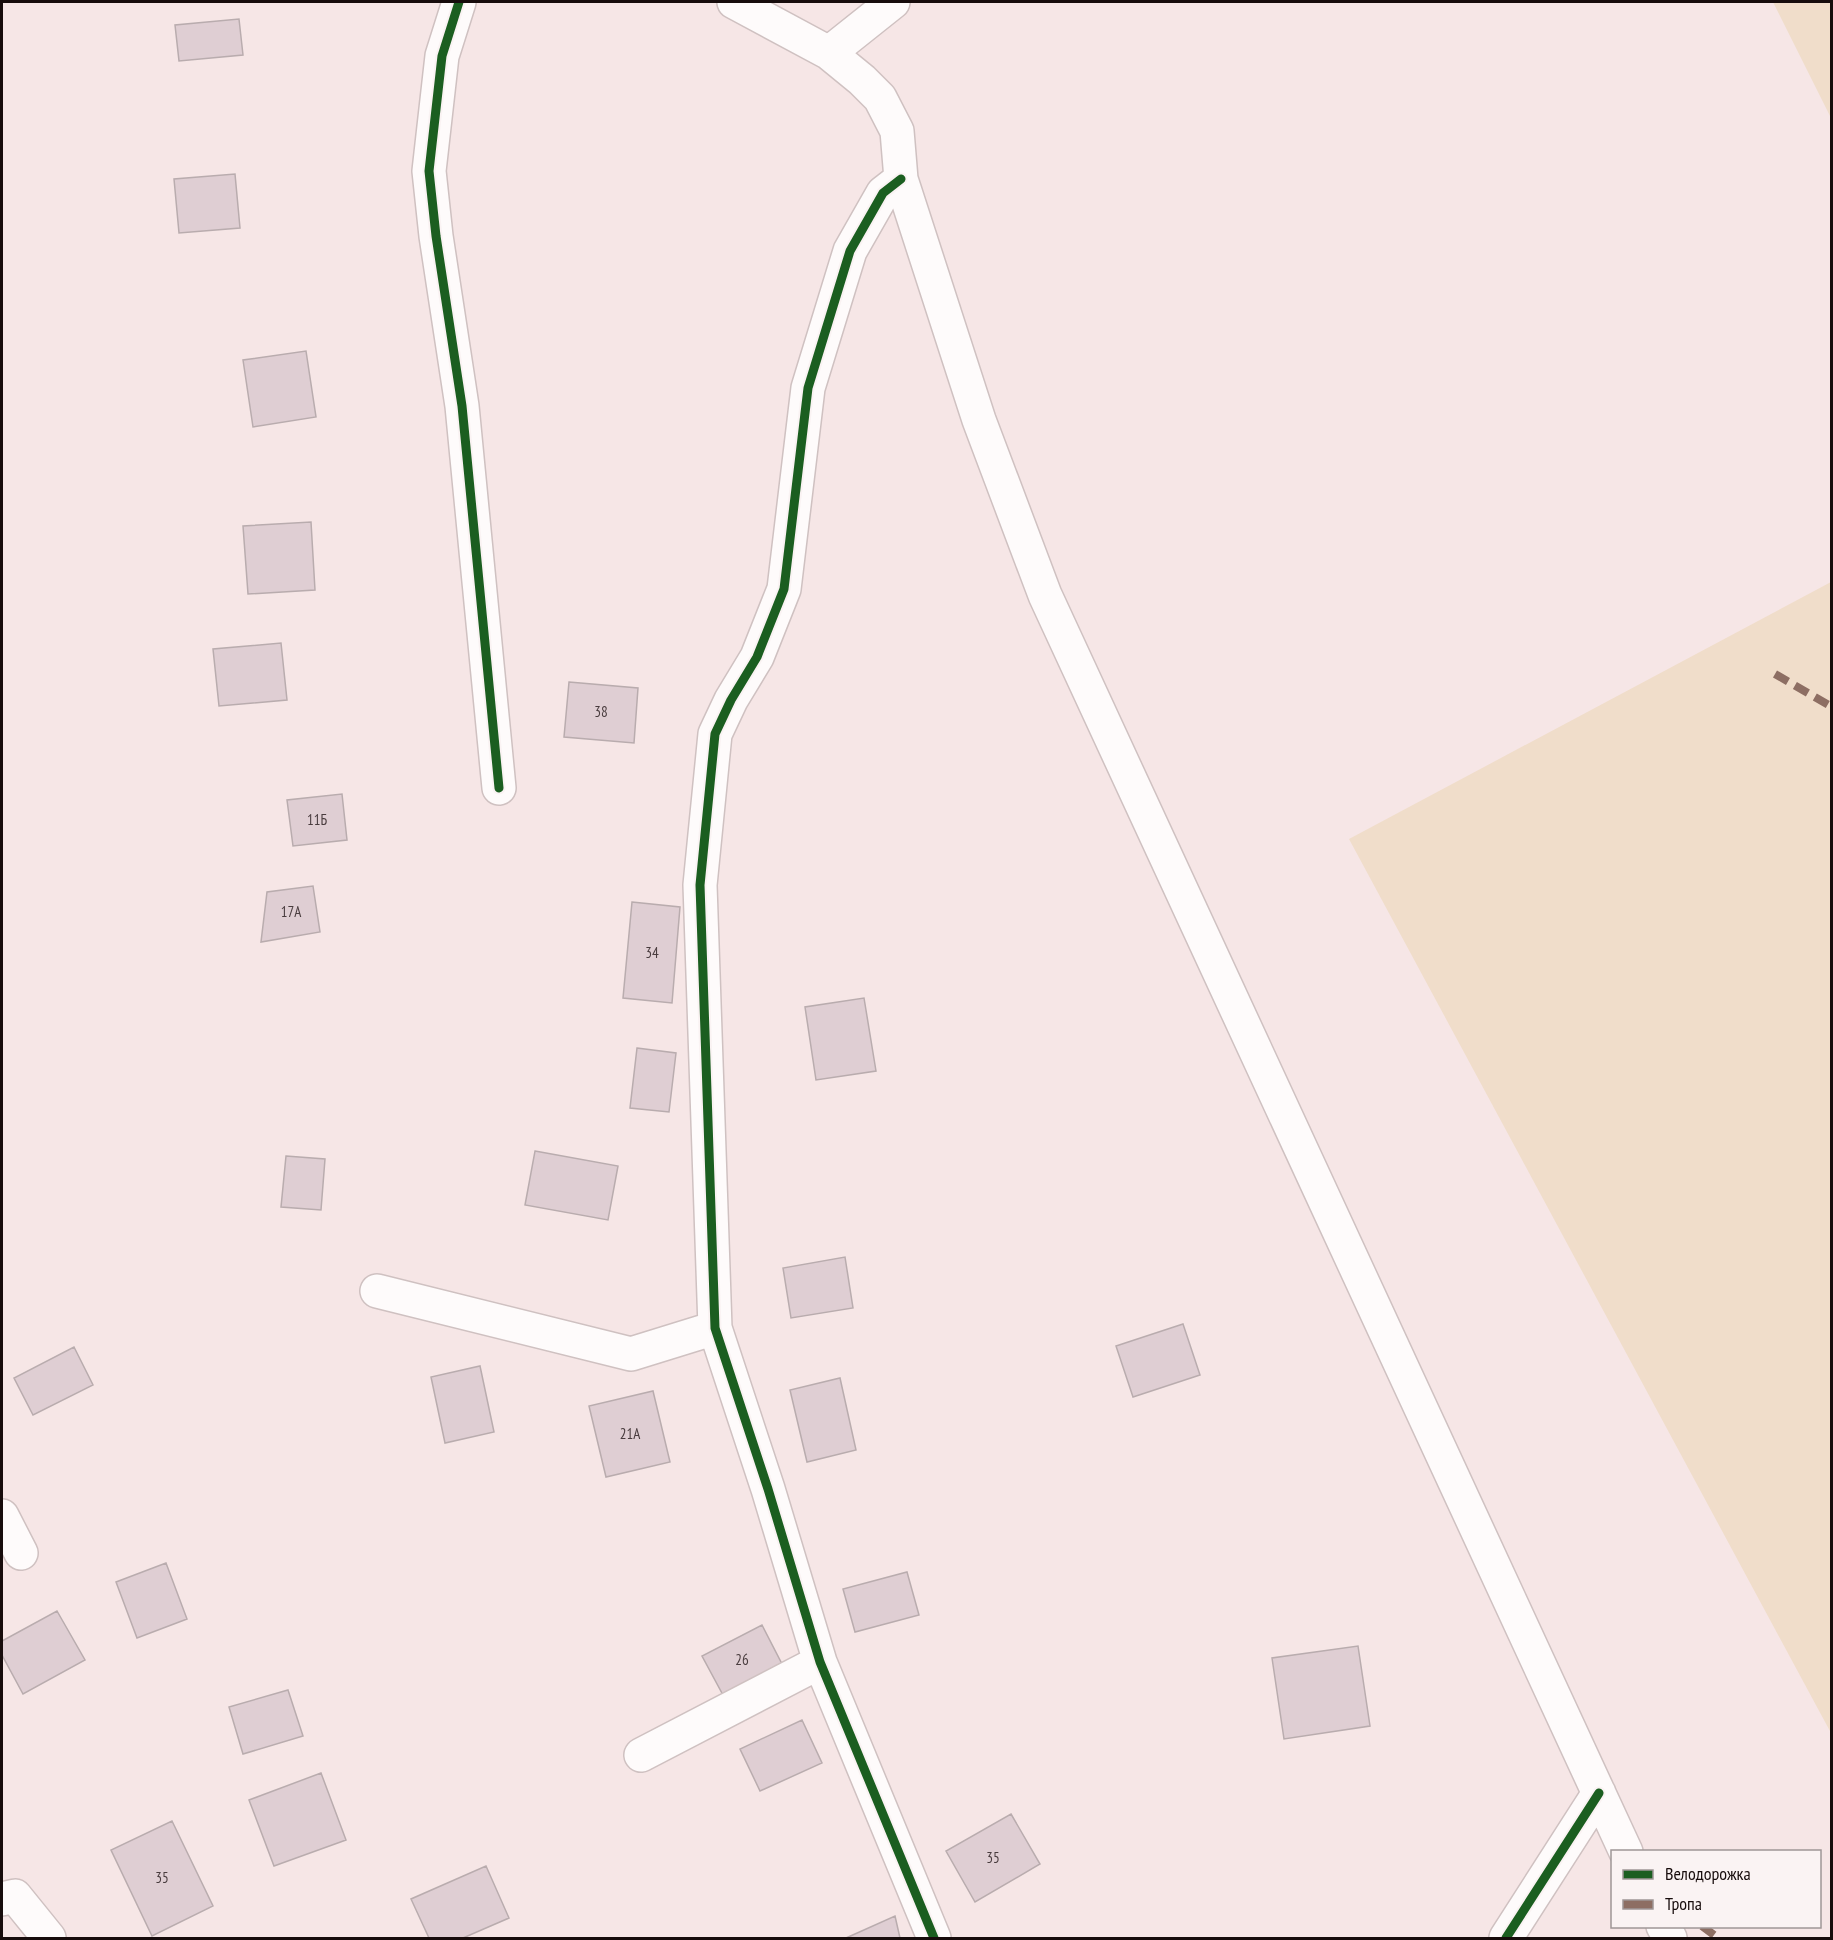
<svg xmlns="http://www.w3.org/2000/svg" width="1833" height="1940" font-family="'PT Sans Narrow',sans-serif">
<rect width="100%" height="100%" fill="#f6e6e6"/>
<path fill="#f0ddca" d="M 1773,2 L 1831,2 L 1831,118 Z
M 1831,582 L 1831,1733 L 1349,839 Z"/>
<path fill="#dfced3" stroke="#b9acae" stroke-width="1.5" d="M 239,19 L 243,55 L 179,61 L 175,25 Z
M 235,174 L 240,228 L 179,233 L 174,179 Z
M 306,351 L 316,417 L 253,427 L 243,360 Z
M 311,522 L 315,590 L 248,594 L 243,526 Z
M 281,643 L 287,700 L 219,706 L 213,649 Z
M 569,682 L 638,688 L 634,743 L 564,737 Z
M 342,794 L 347,840 L 293,846 L 287,800 Z
M 313,886 L 320,932 L 261,942 L 267,892 Z
M 632,902 L 680,907 L 672,1003 L 623,998 Z
M 864,998 L 876,1071 L 816,1080 L 805,1007 Z
M 637,1048 L 676,1053 L 669,1112 L 630,1108 Z
M 535,1151 L 618,1166 L 608,1220 L 525,1205 Z
M 286,1156 L 325,1159 L 321,1210 L 281,1207 Z
M 845,1257 L 853,1308 L 791,1318 L 783,1268 Z
M 1183,1324 L 1200,1375 L 1133,1397 L 1116,1346 Z
M 74,1347 L 93,1385 L 33,1415 L 14,1378 Z
M 480,1366 L 494,1432 L 445,1443 L 431,1377 Z
M 840,1378 L 856,1450 L 807,1462 L 790,1390 Z
M 653,1391 L 670,1462 L 606,1477 L 589,1406 Z
M 166,1563 L 187,1619 L 137,1638 L 116,1582 Z
M 907,1572 L 919,1615 L 855,1632 L 843,1589 Z
M 57,1611 L 85,1660 L 23,1694 L 2,1655 L 2,1641 Z
M 762,1625 L 782,1664 L 723,1695 L 702,1656 Z
M 1358,1646 L 1370,1726 L 1284,1739 L 1272,1658 Z
M 288,1690 L 303,1736 L 243,1754 L 229,1707 Z
M 802,1720 L 822,1763 L 760,1791 L 740,1749 Z
M 321,1773 L 346,1840 L 274,1866 L 249,1800 Z
M 1011,1814 L 1040,1864 L 975,1902 L 946,1851 Z
M 172,1821 L 213,1906 L 152,1936 L 111,1850 Z
M 486,1866 L 509,1918 L 463,1938 L 429,1938 L 411,1899 Z
M 895,1916 L 900,1938 L 846,1938 Z"/>
<g fill="none" stroke-linecap="round" stroke-linejoin="round">
<defs>
<path id="minor" d="M 459,2 L 442,56 L 429,171 L 436,236 L 462,406 L 499,788
M 734,2 L 829,53 L 862,80 L 880,98 L 897,131 L 901,179 L 979,420 L 1045,595 L 1626,1852
M 829,53 L 893,2
M 901,179 L 883,193 L 850,251 L 808,388 L 784,589 L 757,657 L 731,700 L 715,734 L 700,885 L 715,1328 L 768,1489 L 820,1662 L 934,1938
M 377,1291 L 631,1354 L 715,1328
M 2,1516 L 21,1553
M 641,1755 L 820,1662
M 2,1899 L 15,1896 L 49,1938
M 1663,1926 L 1670,1938
M 1506,1938 L 1599,1793"/>
</defs>
<use href="#minor" stroke="#cfc1c1" stroke-width="36"/>
<use href="#minor" stroke="#fefbfb" stroke-width="33"/>
<path stroke="#8d6e63" stroke-width="8" stroke-dasharray="15 8" stroke-linecap="butt" d="M 1775,674 L 1832,707
M 1702,1926 L 1718,1938"/>
<defs>
<path id="cycleway" d="M 459,2 L 442,56 L 429,171 L 436,236 L 462,406 L 499,788
M 901,179 L 883,193 L 850,251 L 808,388 L 784,589 L 757,657 L 731,700 L 715,734 L 700,885 L 715,1328 L 768,1489 L 820,1662 L 934,1938
M 1506,1938 L 1599,1793"/>
</defs>
<use href="#cycleway" stroke="#faf3f3" stroke-width="13"/>
<use href="#cycleway" stroke="#1b5e20" stroke-width="9"/>
</g>
<g text-anchor="middle" stroke-width="4.5" stroke-linejoin="round" paint-order="stroke">
<g font-size="15" fill="#493c3e">
<text x="601" y="717">38</text>
<text x="317" y="825">11Б</text>
<text x="291" y="917">17А</text>
<text x="652" y="958">34</text>
<text x="630" y="1439">21А</text>
<text x="742" y="1665">26</text>
<text x="993" y="1863">35</text>
<text x="162" y="1883">35</text>
</g>
</g>
<rect width="1833" height="1940" fill="none" stroke="#170c0c" stroke-width="6"/>
<rect x="1611" y="1850" width="210" height="78" fill="#faf3f3" stroke="#9f9797" stroke-width="1.5"/>
<rect x="1623" y="1870" width="30" height="9" fill="#1b5e20" stroke="#9f9797" stroke-width="1.5"/>
<text x="1665" y="1880" font-size="18" fill="#170c0c">Велодорожка</text>
<rect x="1623" y="1900" width="30" height="9" fill="#8d6e63" stroke="#9f9797" stroke-width="1.5"/>
<text x="1665" y="1910" font-size="18" fill="#170c0c">Тропа</text>
</svg>
